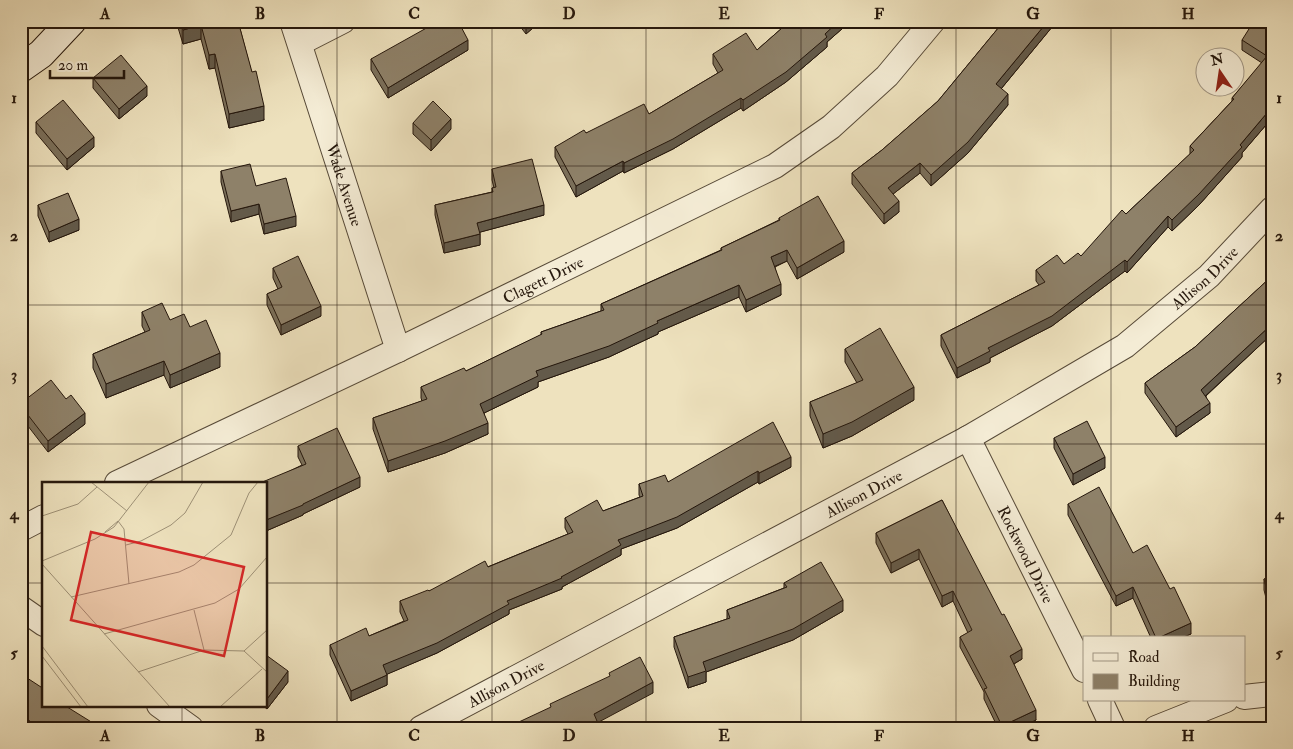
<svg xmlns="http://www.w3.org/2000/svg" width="1293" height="749" font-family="'IM FELL Double Pica',serif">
<rect width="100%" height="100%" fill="#eee2be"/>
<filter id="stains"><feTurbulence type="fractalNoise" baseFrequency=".004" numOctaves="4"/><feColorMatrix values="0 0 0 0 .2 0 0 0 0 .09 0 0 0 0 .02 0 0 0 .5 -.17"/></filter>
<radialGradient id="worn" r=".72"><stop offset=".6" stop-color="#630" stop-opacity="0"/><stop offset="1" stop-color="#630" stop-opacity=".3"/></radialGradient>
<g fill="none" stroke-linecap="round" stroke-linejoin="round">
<defs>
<g id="street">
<path id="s1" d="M 292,21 L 398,350"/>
<path d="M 300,43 L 343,21"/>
<path id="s2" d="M 968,438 L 1084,670"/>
<path id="s3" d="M 117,483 L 398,350 L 775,166 L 831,127 L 887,76 L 933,21"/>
<path d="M 21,529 L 44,517"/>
<path d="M 21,608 L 44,624"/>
<path d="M 1244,697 L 1272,694"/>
<path d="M 1100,700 L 1113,728"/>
<path d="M 159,705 L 191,728"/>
<path id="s4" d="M 421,728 L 968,438 L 1125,346 L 1209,276 L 1272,209"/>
<path d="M 1156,728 L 1226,700"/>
</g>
<path id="secondary" d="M 21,68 L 41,54 L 72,21"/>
</defs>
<use href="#street" stroke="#574a38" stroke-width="26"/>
<use href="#secondary" stroke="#25170c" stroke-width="30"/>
<use href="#street" stroke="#f4ecd5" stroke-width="24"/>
<use href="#secondary" stroke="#f4ecd5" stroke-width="28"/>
</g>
<path fill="#7a6f5a" stroke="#25170c" d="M 176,21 L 238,21 L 264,120 L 229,128 L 215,68 L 209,69 L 201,39 L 183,44 Z
M 502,21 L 541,21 L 526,34 L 516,21 L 507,27 Z
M 790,21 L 851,21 L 827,42 L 827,47 L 786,82 L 743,111 L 741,108 L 673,149 L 624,173 L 623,171 L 576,197 L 555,157 L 555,147 L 586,133 L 649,114 L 718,73 L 713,64 L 713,54 L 757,50 Z
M 1004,21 L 1057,21 L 1001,89 L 1008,105 L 968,153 L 931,186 L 920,173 L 893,194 L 899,212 L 884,224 L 852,184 L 852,173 L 882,150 L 938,101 Z
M 1272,21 L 1272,118 L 1242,153 L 1242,157 L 1199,205 L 1172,231 L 1168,227 L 1127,273 L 1125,271 L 1052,326 L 990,358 L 990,362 L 957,378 L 941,346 L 941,335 L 1039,285 L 1036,281 L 1036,270 L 1064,264 L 1081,256 L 1190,154 L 1190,146 L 1232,101 L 1232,98 L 1262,63 L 1242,50 L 1242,40 Z
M 468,50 L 388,98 L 371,70 L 371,59 Z
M 93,78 L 147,96 L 119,119 L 93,88 Z
M 36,122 L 94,147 L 67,170 L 36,133 Z
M 413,123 L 451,129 L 431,151 L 413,134 Z
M 492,169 L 544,215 L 480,232 L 480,245 L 444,253 L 435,215 L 435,205 L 492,192 L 492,188 L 494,188 L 492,180 Z
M 221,171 L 256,186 L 296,226 L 264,234 L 259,214 L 231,222 L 221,182 Z
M 38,205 L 79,230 L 49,242 L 38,216 Z
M 779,218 L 844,252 L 797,279 L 787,261 L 775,267 L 781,295 L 746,312 L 739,297 L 658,332 L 658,334 L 609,357 L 538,382 L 538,387 L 484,413 L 488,434 L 445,453 L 388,472 L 373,429 L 373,418 L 422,401 L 421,398 L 421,387 L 466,371 L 541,335 L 541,332 L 601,311 L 601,304 L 721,250 L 721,248 L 779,220 Z
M 273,268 L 321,316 L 281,335 L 267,305 L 267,294 L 278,289 L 273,278 Z
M 1272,276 L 1272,334 L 1206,396 L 1210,413 L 1176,437 L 1145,393 L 1145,383 L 1195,347 Z
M 142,312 L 190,327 L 220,367 L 170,388 L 164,375 L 106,398 L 93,368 L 93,354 L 145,332 L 142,326 Z
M 845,349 L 914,400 L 852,436 L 823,448 L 810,416 L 810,402 L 857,383 L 845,362 Z
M 21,403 L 85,424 L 48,452 L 21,417 Z
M 1054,438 L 1105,468 L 1073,485 L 1054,448 Z
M 298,446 L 360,487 L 303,514 L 303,515 L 266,531 L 266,483 L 302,465 L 298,457 Z
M 791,467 L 759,484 L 758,482 L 677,528 L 621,549 L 621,555 L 562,587 L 562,589 L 509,610 L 509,614 L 437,653 L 387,674 L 387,685 L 351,701 L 330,655 L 330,645 L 369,636 L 404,621 L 400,612 L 400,601 L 429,591 L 568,534 L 565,528 L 565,518 L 603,511 L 640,497 L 639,495 L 639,484 L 668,482 Z
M 942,500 L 1022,659 L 1014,664 L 1036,720 L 1020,728 L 998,728 L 984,699 L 984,692 L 960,647 L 960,637 L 968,633 L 953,601 L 942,607 L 919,559 L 891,573 L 876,543 L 876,533 Z
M 1068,504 L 1133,553 L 1191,634 L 1181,638 L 1151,638 L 1133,598 L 1116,606 L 1068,515 Z
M 1272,577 L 1272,622 L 1264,590 L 1264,579 Z
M 784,583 L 843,611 L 793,640 L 706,672 L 706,682 L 688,688 L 674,647 L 674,637 L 727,619 L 727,610 L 784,588 Z
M 266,655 L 288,682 L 267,709 L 262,705 L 266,705 Z
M 21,674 L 44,705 L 101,728 L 25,728 L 21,725 Z"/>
<path fill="#635a4a" stroke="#25170c" d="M 507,21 L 516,21 L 507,27 Z
M 529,21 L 541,21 L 526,34 L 526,24 Z
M 839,21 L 851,21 L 827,42 L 827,47 L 786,82 L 743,111 L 743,100 Z
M 1048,21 L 1057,21 L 996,95 L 996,84 Z
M 201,25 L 201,39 L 183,44 L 183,30 Z
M 468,40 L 468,50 L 388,98 L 388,88 Z
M 215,54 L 215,68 L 209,69 L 209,55 Z
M 147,86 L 147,96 L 119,119 L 119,109 Z
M 1008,94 L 1008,105 L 968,153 L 931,186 L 931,175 Z
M 741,98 L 741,108 L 673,149 L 624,173 L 624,163 Z
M 264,106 L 264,120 L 229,128 L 229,114 Z
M 1272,107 L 1272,118 L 1242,153 L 1242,157 L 1199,205 L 1172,231 L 1172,220 L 1240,145 Z
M 451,119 L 451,129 L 431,151 L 431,140 Z
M 94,137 L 94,147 L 67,170 L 67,159 Z
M 623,161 L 623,171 L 576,197 L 576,186 Z
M 920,163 L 920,173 L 888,198 L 888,188 Z
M 23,177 L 23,188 L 21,189 L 21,178 Z
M 899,201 L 899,212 L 884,224 L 884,214 Z
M 259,204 L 259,214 L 231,222 L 231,211 Z
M 544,205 L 544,215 L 477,233 L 477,223 Z
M 296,216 L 296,226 L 264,234 L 264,224 Z
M 1168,216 L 1168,227 L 1127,273 L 1127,262 Z
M 79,219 L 79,230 L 49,242 L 49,232 Z
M 480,234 L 480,245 L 444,253 L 444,243 Z
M 844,241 L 844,252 L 797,279 L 797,268 Z
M 787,250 L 787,261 L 771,268 L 771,257 Z
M 1125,260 L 1125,271 L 1052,326 L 990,358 L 990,362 L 957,378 L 957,368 Z
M 781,284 L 781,295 L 746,312 L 746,300 Z
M 739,285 L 739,297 L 658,332 L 658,334 L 609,357 L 538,382 L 538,387 L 480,415 L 480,404 L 536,371 L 657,321 Z
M 321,306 L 321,316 L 281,335 L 281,325 Z
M 1272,324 L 1272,334 L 1201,400 L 1201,390 Z
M 220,353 L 220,367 L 170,388 L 170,375 Z
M 164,361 L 164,375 L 106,398 L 106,384 Z
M 914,387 L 914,400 L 852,436 L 823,448 L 823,434 Z
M 1210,403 L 1210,413 L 1176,437 L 1176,427 Z
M 85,413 L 85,424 L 48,452 L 48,441 Z
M 488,423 L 488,434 L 445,453 L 388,472 L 388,461 Z
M 791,457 L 791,467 L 759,484 L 759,473 Z
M 1105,457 L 1105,468 L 1073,485 L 1073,474 Z
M 758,471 L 758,482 L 677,528 L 621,549 L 621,555 L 562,587 L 562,589 L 509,610 L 509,614 L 437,653 L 383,676 L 383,665 L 507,601 L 561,577 L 618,540 Z
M 360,477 L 360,487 L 303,514 L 303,515 L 266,531 L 266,520 Z
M 919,549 L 919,559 L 891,573 L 891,563 Z
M 1133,587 L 1133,598 L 1116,606 L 1116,596 Z
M 953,591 L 953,601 L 942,607 L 942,596 Z
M 843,600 L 843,611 L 793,640 L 706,672 L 706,682 L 688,688 L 688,677 L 703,662 Z
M 1191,623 L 1191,634 L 1181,638 L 1158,638 Z
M 1022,649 L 1022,659 L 1010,666 L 1010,656 Z
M 288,671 L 288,682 L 267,709 L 267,699 Z
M 387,675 L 387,685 L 351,701 L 351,691 Z
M 653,682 L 653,693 L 597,723 L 597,728 L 582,728 L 594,714 Z
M 1036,710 L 1036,720 L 1020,728 L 1002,728 L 1002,726 Z"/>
<path fill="#8e8169" stroke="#25170c" d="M 180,21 L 238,21 L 252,72 L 256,71 L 264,106 L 229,114 L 215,54 L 209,55 L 201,25 L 183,30 Z
M 439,21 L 458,21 L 468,40 L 388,88 L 371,59 Z
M 790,21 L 839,21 L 825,34 L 827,37 L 786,72 L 743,100 L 741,98 L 673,139 L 624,163 L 623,161 L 576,186 L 555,147 L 584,130 L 586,133 L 644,104 L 649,114 L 723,70 L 713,54 L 746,33 L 757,50 Z
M 1004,21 L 1048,21 L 996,84 L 1008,94 L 968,142 L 931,175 L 920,163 L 888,188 L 899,201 L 884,214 L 852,173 L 882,150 L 938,101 Z
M 1254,21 L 1272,21 L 1272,107 L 1240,145 L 1242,147 L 1199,194 L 1172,220 L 1168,216 L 1127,262 L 1125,260 L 1052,316 L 988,348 L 990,351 L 957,368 L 941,335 L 1045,282 L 1036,270 L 1057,255 L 1064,264 L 1078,253 L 1081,256 L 1122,210 L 1126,214 L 1194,150 L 1190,146 L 1234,99 L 1232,98 L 1267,56 L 1242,40 Z
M 121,55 L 147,86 L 119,109 L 93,78 Z
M 63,100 L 94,137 L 67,159 L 36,122 Z
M 433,101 L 451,119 L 431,140 L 413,123 Z
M 532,159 L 544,205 L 477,223 L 480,234 L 444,243 L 435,205 L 493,192 L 492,188 L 496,187 L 492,169 Z
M 250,164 L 256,186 L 286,178 L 296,216 L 264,224 L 259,204 L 231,211 L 221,171 Z
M 68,193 L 79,219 L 49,232 L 38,205 Z
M 818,196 L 844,241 L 797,268 L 787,250 L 771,257 L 781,284 L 746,300 L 739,285 L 657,321 L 658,323 L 609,346 L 536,371 L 538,376 L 480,404 L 488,423 L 445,441 L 388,461 L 373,418 L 427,399 L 421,387 L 464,368 L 466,371 L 542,334 L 541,332 L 604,310 L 601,304 L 722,250 L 721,248 L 780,220 L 779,218 Z
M 298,256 L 321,306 L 281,325 L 267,294 L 282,287 L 273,268 Z
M 1272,276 L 1272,324 L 1201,390 L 1210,403 L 1176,427 L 1145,383 L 1195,347 Z
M 162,303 L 170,320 L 184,314 L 190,327 L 206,320 L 220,353 L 170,375 L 164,361 L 106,384 L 93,354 L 150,330 L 142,312 Z
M 880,328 L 914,387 L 852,422 L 823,434 L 810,402 L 863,380 L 845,349 Z
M 51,380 L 66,399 L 71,395 L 85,413 L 48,441 L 21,406 L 21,403 Z
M 1087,421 L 1105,457 L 1073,474 L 1054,438 Z
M 773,422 L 791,457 L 759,473 L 758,471 L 677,517 L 618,540 L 621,545 L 561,577 L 562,578 L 507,601 L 509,604 L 437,643 L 383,665 L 387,675 L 351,691 L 330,645 L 366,628 L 369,636 L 408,620 L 400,601 L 428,590 L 429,591 L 485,561 L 488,567 L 573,532 L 565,518 L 597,500 L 603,511 L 643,496 L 639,484 L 665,475 L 668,482 Z
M 337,428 L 360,477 L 303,504 L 303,505 L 266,520 L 266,483 L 260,483 L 306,464 L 298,446 Z
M 1099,487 L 1133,553 L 1147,545 L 1170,589 L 1174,587 L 1191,623 L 1158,638 L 1156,638 L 1133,587 L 1116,596 L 1068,504 Z
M 942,500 L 1002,615 L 1004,614 L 1022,649 L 1010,656 L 1036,710 L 1002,726 L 984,689 L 987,688 L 960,637 L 972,630 L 953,591 L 942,596 L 919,549 L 891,563 L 876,533 Z
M 821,562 L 843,600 L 793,629 L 703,662 L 706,671 L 688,677 L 674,637 L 730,618 L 727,610 L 787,587 L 784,583 Z
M 1272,577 L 1272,612 L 1264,579 Z
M 266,655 L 288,671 L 267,699 L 266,698 Z
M 640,657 L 653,682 L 594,714 L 597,721 L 582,728 L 506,728 L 551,707 L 550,704 L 610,676 L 609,673 Z
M 21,674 L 44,689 L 44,705 L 64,705 L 101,728 L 40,728 L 21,715 Z"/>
<path fill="none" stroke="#25170c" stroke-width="1" stroke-opacity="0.55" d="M 182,21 L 182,483M 337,21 L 337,728M 492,21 L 492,728M 646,21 L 646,728M 801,21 L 801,728M 956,21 L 956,728M 1111,21 L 1111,638M 21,166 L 1272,166M 21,305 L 1272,305M 21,444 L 1272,444M 21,583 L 44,583M 266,583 L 1272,583M 1111,700 L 1111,728M 182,705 L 182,728"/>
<g text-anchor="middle" stroke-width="4.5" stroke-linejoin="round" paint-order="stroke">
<g font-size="16" fill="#25170c" stroke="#f4ecd5">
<text dy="6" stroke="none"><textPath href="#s1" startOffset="172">Wade Avenue</textPath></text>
<text dy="6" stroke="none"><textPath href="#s4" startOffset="906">Allison Drive</textPath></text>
<text dy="6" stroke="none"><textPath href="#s3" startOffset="472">Clagett Drive</textPath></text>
<text dy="6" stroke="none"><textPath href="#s4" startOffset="501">Allison Drive</textPath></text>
<text dy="6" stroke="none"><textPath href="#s2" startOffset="130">Rockwood Drive</textPath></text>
<text dy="6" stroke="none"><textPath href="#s4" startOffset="96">Allison Drive</textPath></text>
</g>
</g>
<g transform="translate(42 482)">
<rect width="225" height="225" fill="#eee2be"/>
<path fill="none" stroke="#9e9177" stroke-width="1" d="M 49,0 L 85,29M 0,34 L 36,22 L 55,5M 76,39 L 82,47 L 87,102M 63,50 L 76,39M 84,63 L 99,59 L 129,43 L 143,31 L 161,0M 0,79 L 53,57 L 72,45 L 107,0M 0,82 L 128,225M 29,115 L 137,90 L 152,83 L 189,53 L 207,11 L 216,0M 152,128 L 162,168M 62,152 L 173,121 L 197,107 L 225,75M 0,164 L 46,225M 202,169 L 225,190M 0,174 L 39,225M 96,190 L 162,168 L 202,169 L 225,148M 178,225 L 220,187"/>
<path fill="#d62828" fill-opacity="0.15" stroke="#d62828" stroke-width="2.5" d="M 49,50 L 202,85 L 182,174 L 29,138 Z"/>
<rect width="225" height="225" fill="none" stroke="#25170c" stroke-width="2.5"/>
</g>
<rect width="1293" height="749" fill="none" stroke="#eee2be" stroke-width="55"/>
<rect x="1083" y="636" width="162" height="65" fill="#f4ecd5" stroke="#a19785"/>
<rect x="1093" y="653" width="25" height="8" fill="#f4ecd5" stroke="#a19785"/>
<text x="1128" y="662" font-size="15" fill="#25170c">Road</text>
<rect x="1093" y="674" width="25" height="15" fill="#8e8169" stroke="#a19785"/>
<text x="1128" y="686" font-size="15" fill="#25170c">Building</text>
<g transform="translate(1220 72) rotate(347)"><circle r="24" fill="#f4ecd5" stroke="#a19785"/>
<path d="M0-4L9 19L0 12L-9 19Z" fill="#8f2418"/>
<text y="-8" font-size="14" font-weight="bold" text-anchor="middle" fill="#25170c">N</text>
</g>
<path d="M50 70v8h74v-8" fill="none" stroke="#25170c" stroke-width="2.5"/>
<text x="58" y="70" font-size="15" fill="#25170c" stroke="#f4ecd5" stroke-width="4" paint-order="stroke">20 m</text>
<rect x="28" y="28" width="1238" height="694" fill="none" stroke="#25170c" stroke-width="2"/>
<g font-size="16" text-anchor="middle" font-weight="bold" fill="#25170c">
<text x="105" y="19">A</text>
<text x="260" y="19">B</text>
<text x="414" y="19">C</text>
<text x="569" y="19">D</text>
<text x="724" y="19">E</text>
<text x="879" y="19">F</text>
<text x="1033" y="19">G</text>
<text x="1188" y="19">H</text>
<text x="14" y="103">1</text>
<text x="1279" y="103">1</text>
<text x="14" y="241">2</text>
<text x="1279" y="241">2</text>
<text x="14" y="380">3</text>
<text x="1279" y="380">3</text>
<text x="14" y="519">4</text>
<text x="1279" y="519">4</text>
<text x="14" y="658">5</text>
<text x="1279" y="658">5</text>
<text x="105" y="741">A</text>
<text x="260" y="741">B</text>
<text x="414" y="741">C</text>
<text x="569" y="741">D</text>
<text x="724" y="741">E</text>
<text x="879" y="741">F</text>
<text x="1033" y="741">G</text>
<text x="1188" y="741">H</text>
</g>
<rect width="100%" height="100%" filter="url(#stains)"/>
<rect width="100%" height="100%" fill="url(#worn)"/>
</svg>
